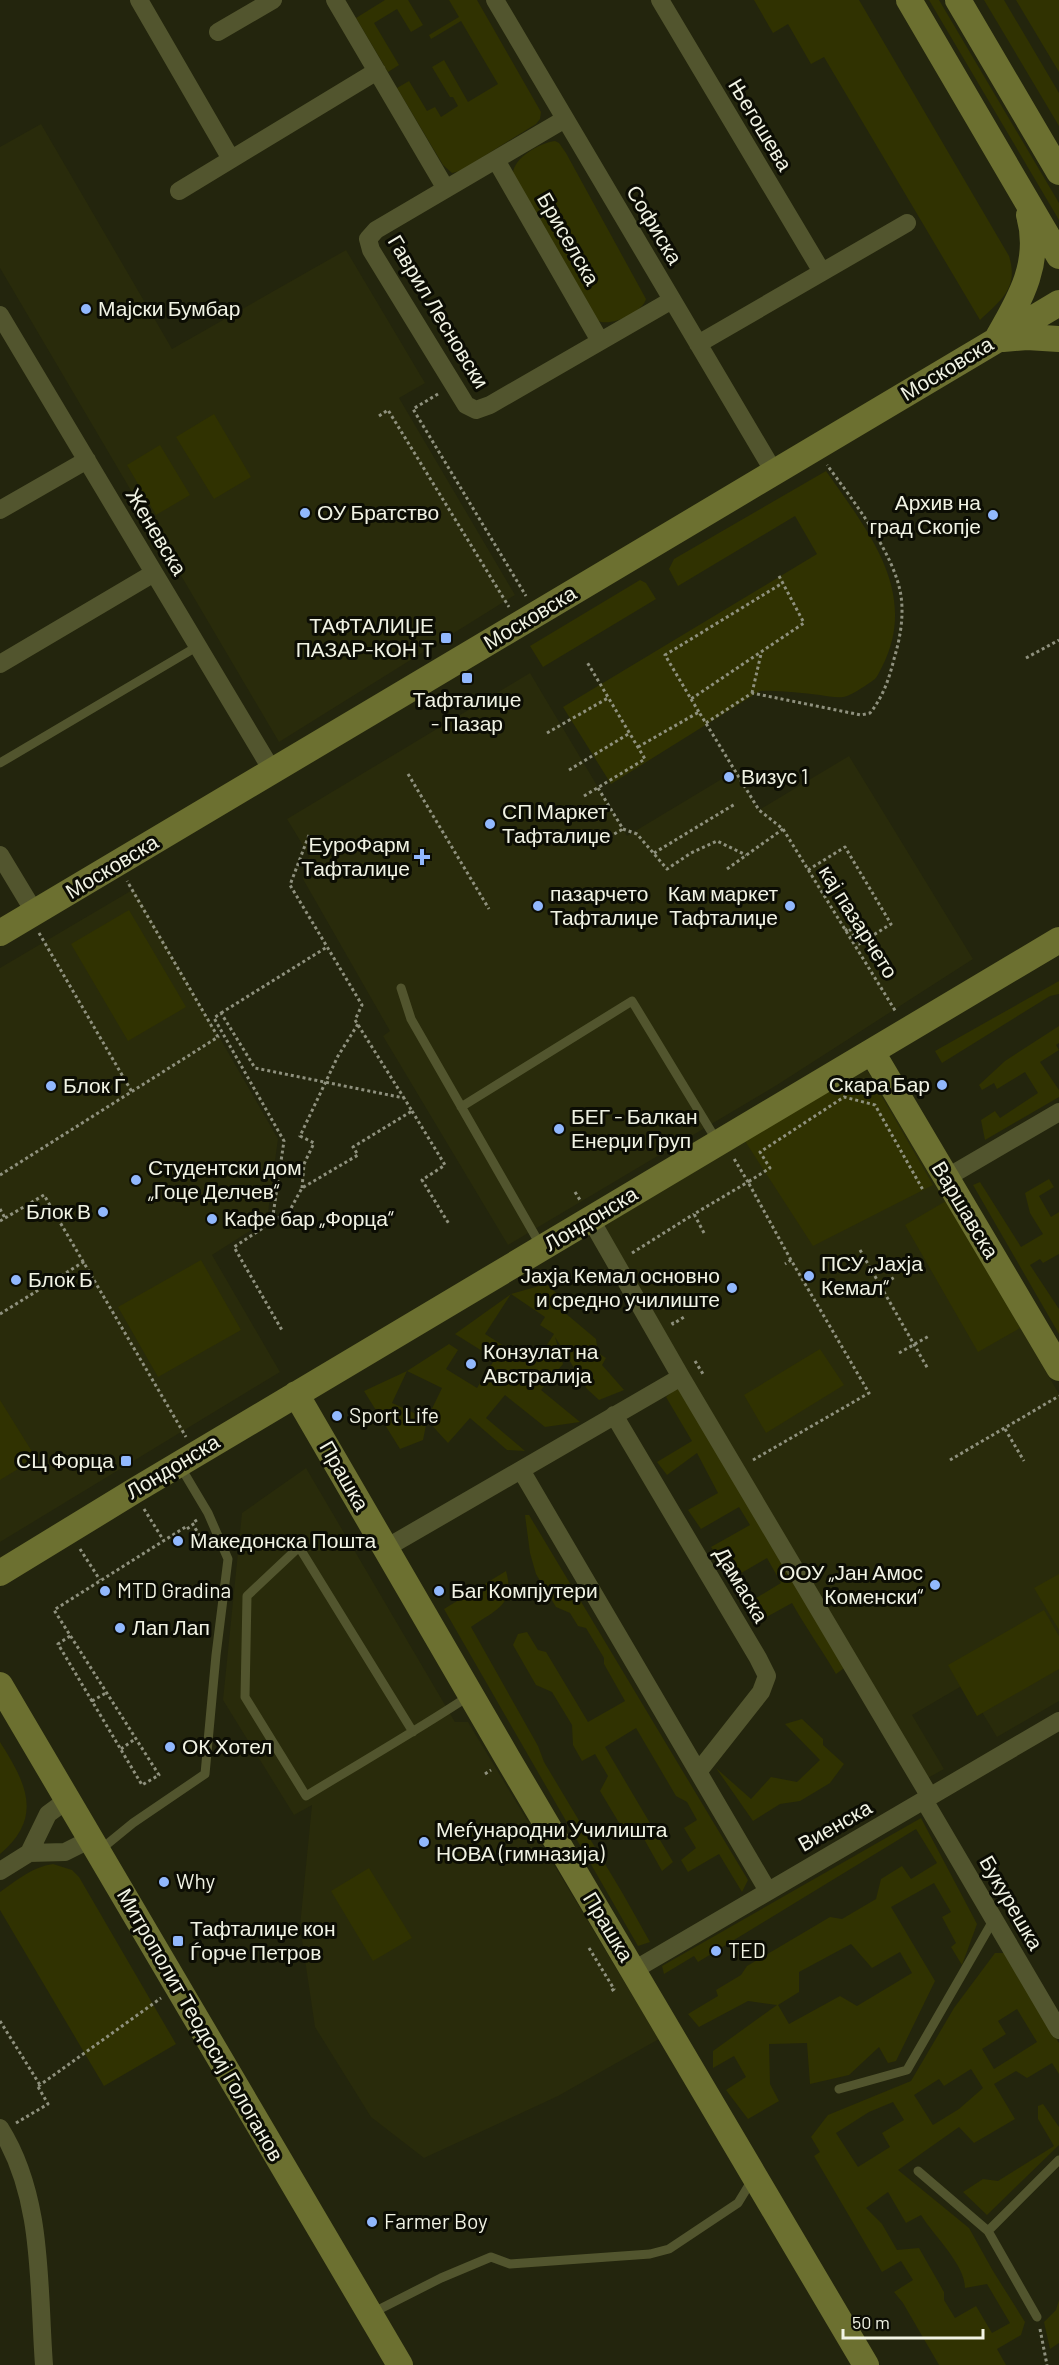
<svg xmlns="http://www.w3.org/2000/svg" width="1059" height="2365" font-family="Barlow,sans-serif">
<rect width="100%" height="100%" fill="#23250d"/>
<path fill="#292b0b" d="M 41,124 L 172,349 L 346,250 L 425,383 L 399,398 L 515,595 L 279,742 L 0,268 L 0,147 Z
M 530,673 L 627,836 L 735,771 L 759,810 L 849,756 L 973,959 L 777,1085 L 508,1245 L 383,1036 L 390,1031 L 303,879 L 304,861 L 310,857 L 287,819 Z
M 134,889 L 278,1139 L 267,1220 L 212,1255 L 280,1372 L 0,1542 L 0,968 Z
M 864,1065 L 952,1210 L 1059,1394 L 1059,1701 L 997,1737 L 965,1684 L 912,1715 L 944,1769 L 926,1779 L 597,1224 Z
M 306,1468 L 455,1722 L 468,1722 L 659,2039 L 558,2096 L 424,2158 L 371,2117 L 315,2027 L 300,1926 L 312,1805 L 294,1815 L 223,1700 L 242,1513 Z"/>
<path fill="#303201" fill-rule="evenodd" d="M 385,0 L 408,0 L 423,25 L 411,32 L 397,9 L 374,23 L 399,65 L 388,72 L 356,18 Z
M 449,0 L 477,0 L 541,112 L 540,119 L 536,124 L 460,171 L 452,173 L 443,165 L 397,88 L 409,81 L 427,111 L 435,107 L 441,117 L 458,106 L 453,97 L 450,97 L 432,67 L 444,60 L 468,102 L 498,84 L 461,21 L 431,39 L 429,35 L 459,17 Z
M 754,0 L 859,0 L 1009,256 C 1019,288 1001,300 980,320 L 824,57 L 811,64 L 788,24 L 773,33 Z
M 929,0 L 939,0 L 1059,203 L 1059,220 Z
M 984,0 L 1004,0 L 1059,93 L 1059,126 Z
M 1016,0 L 1059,0 L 1059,72 Z
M 555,141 L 559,143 L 566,153 L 646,299 C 643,312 611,327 598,321 L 513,173 C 514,158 539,143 555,141 Z
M 214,414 L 251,477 L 214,499 L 176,437 Z
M 160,445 L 190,495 L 156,515 L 127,465 Z
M 826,471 C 867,530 920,592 882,667 C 880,670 878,676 875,679 C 868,684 851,696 843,697 C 836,698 827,696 820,695 C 800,693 780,690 760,691 L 611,784 L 563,707 L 817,554 L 795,516 L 678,586 L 669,569 L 674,559 Z
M 640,580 L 646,583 L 656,599 L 543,667 L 530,646 Z
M 129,910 L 186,1007 L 128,1041 L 71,944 Z
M 1059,981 L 1059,994 L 1050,996 L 942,1063 L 935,1051 Z
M 1059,1026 L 1059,1043 L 1056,1045 L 1059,1050 L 1040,1062 L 1059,1090 L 1059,1097 L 985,1140 L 981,1120 L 995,1111 L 1000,1118 L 1038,1093 L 1025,1072 L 997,1089 L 994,1083 L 982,1090 L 979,1085 L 1005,1061 Z
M 844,1077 L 881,1095 L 933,1185 L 813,1246 L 743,1138 Z
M 1049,1179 L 1054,1187 L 1039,1196 L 1051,1217 L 1059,1212 L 1059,1254 L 1043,1263 L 1040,1259 L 1030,1265 L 1059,1309 L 1059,1334 L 973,1185 L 980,1182 L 1021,1247 L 1043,1234 L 1030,1213 L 1025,1193 Z
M 946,1201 L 1020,1328 L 978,1352 L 905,1225 Z
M 201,1260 L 241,1330 L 158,1377 L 118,1307 Z
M 546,1284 L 570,1305 L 564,1312 L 596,1339 L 598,1353 L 606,1358 L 602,1365 L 624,1390 L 599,1400 L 587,1389 L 555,1337 L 563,1364 L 541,1390 L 580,1422 L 545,1427 L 505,1395 L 486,1418 L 525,1451 L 507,1450 L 470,1418 L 448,1443 L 427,1420 L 423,1440 L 400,1449 L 364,1391 L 407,1371 L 449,1344 L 458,1350 L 446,1369 L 477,1388 L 495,1359 L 455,1334 L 511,1294 ZM 511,1294 L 545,1317 L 540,1325 L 554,1334 L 534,1365 L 485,1334 ZM 407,1371 L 442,1388 L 427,1419 L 392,1403 Z
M 820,1349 L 844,1385 L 766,1433 L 744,1395 Z
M 684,1381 L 851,1663 L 836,1674 C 822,1650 806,1628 792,1603 L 754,1624 L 746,1604 L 781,1583 L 767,1558 L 731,1579 L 711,1547 L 750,1525 L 739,1507 L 701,1529 L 688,1510 L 718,1493 L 697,1453 L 667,1475 L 657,1462 L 692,1441 L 666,1397 Z
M 0,1400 L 36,1458 L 0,1480 Z
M 525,1515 L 529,1515 L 748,1880 L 742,1892 L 719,1854 L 688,1872 L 681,1860 L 696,1848 L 684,1828 L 697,1820 L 687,1802 L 676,1796 L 636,1728 L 605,1747 L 673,1862 L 662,1871 L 639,1830 L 621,1826 L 600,1791 L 608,1776 L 595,1754 L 582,1761 L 573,1745 L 572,1725 L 552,1692 L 536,1685 L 513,1645 L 518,1634 L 527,1632 L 538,1650 L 546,1652 L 588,1722 L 625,1701 L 604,1664 L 604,1658 L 586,1628 L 578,1626 L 570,1613 L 556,1607 L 536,1574 L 530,1553 Z
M 506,1571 C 516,1606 494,1610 471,1627 L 538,1746 L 544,1762 L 623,1894 L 650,1942 L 638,1946 L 444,1609 Z
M 1059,1574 L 1059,1630 L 1034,1588 Z
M 1044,1610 L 1059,1636 L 1059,1669 L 977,1716 L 948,1665 Z
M 802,1719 L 823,1739 L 823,1745 L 844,1764 L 830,1783 L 800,1801 L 780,1804 L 753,1821 L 716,1768 L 751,1799 L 771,1777 L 797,1782 L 820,1760 L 785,1724 Z
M 0,1742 C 26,1783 44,1817 0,1854 Z
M 921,1818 L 977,1924 L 962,1965 L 951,1947 L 956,1943 L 942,1917 L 951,1912 L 934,1883 L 891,1907 L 935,1981 L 896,2061 L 888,2063 L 879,2047 L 849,2075 L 810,2084 L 807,2043 L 769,2044 L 770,2084 L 779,2101 L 748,2119 L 726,2090 L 746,2077 L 734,2056 L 713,2068 L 713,2051 L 777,2005 L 748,2001 L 699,2027 L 688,2014 L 718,1996 L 716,1990 L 741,1975 L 747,1966 L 830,1917 L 842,1919 L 876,1899 L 881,1879 L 902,1866 L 911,1879 L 937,1863 L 916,1829 L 698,1962 L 694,1956 L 664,1974 L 662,1966 ZM 851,1944 L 872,1968 L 900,1952 L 912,1973 L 857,2006 L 840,1996 L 789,2024 L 778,2005 L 799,1992 L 799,1972 Z
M 53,1864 L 72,1870 L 79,1877 L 176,2044 L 104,2086 L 0,1910 L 0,1892 C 17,1880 32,1867 53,1864 Z
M 369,1868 L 412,1938 L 373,1961 L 331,1891 Z
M 995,1953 L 1006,1953 L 1059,2043 L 1059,2074 L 1052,2063 L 1027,2078 L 1016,2071 L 994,2084 L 1015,2119 L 974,2143 L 959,2127 L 898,2170 L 969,2228 L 993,2271 L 1025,2322 L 1021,2335 L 997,2349 L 1006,2365 L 939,2365 L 903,2303 L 894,2292 L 913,2280 L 901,2261 L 882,2272 L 814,2156 L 820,2152 L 811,2137 L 828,2115 L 911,2081 L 954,2008 ZM 1017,2009 L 1037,2042 L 994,2069 L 982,2049 L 1006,2034 L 998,2021 ZM 971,2069 L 983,2088 L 959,2109 L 933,2125 L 914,2095 L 939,2079 L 944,2086 ZM 893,2102 L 904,2120 L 882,2133 L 890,2147 L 858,2167 L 836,2133 L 869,2112 ZM 888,2192 L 906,2223 L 921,2215 C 933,2235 965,2264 965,2288 L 987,2284 L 1010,2323 L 992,2333 L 976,2306 L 955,2318 L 944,2300 L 944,2292 L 919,2248 L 897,2250 L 882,2224 L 866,2208 Z
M 1043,2104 L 1059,2127 L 1059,2145 L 987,2215 L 963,2192 L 983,2179 L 998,2181 L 1054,2146 L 1038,2119 L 1038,2106 Z
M 1059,2300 L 1059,2343 L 1050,2349 L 1044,2322 L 1056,2310 Z"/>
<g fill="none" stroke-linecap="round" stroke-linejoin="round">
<path stroke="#8f917e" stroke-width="3" stroke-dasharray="3 3" stroke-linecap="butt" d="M 438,394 L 413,409 L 526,596
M 379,416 L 388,410 L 509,607
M 779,576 L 804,623 L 691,699 L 665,655 L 781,584
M 1026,658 L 1059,640
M 752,693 L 761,654
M 691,699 L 699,712
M 706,723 L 752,693 L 861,715 L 870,713 C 883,697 889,679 894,659 C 900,639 904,617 901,596 C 895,554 852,499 827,465
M 547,733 L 608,698
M 638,747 L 699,712 L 759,810 L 783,829 L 896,1012
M 569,770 L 630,733
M 408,774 L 489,909
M 598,788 L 623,829 L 637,834 L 667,869 L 691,853 L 717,841 L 746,855
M 584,796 L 645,759 L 587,662
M 309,835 L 290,885 L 362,1005 L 355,1020 L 404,1098
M 609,837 L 623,829
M 654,853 L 735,804
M 727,869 L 783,829
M 808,870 L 845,847 L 891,924 L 859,944 L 849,928 L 845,931
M 39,933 L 132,1092
M 221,1013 L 327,947
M 412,1111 L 445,1165 L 422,1180 L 449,1224
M 0,1175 L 218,1037 L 127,881
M 302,1188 L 304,1164 L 314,1143 L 300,1136 L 338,1056 L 358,1024
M 575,1192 L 580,1200
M 0,1209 L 5,1218
M 0,1221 L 44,1195 L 186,1437
M 272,1222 L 290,1210 L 302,1188 L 358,1155 L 353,1147 L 412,1111 L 404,1098 L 255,1068 L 221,1013 L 214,1018 L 284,1141 L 272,1222 L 234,1247 L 283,1332
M 704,1233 L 694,1214 L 748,1182 L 733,1157
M 860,1250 L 928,1369
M 632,1253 L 694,1214
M 791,1260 L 748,1182 L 770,1168 L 760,1152 L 844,1097 L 875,1105 L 923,1190
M 865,1294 L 895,1277
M 0,1314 L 85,1261
M 672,1322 L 673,1324 L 684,1317
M 899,1353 L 929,1336
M 695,1361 L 703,1374
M 1005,1429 L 1024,1461
M 753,1460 L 869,1393 L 791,1260 L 785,1264
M 950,1460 L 1059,1396
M 144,1509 L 164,1541
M 197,1520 L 192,1523 L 204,1543
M 80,1549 L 100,1580
M 70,1636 L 58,1644 L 142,1785 L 159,1775 L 54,1610 L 187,1526 L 202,1550 L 207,1547
M 92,1701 L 106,1693
M 121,1749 L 135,1739
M 485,1774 L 491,1770
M 589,1948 L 614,1989 L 611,1991
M 0,2021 L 40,2085
M 16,2123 L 48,2104 L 37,2085 L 40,2085 L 161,1998
M 1040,2329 L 1047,2365"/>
<path stroke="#52552e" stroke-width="9" d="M 0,763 L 198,646
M 401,988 L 411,1019 L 541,1246
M 461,1107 L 632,1001 L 717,1141
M 413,1732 L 299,1547 L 247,1596 L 245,1697 L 306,1796 C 360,1763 416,1731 469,1696
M 100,1850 L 133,1823 L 205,1774 L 216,1655 L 228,1559 L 208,1513 L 180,1466
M 839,2089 L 907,2070 L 994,1919
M 918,2171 L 988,2231 L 1037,2317
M 988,2231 L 1059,2160
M 372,2313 L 441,2278 L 491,2257 L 510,2264 L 650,2254 L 669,2249 L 738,2203 L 752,2180"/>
<path stroke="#52552e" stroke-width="18" d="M 139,0 L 231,159
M 335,0 L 446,189
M 495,0 L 774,472
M 660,0 L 822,272
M 218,32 L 273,0
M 565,119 L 376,230 L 368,239 L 371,250 L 466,405 L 476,410 L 490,405 L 672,300
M 496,160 L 600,341
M 179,191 L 377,71
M 0,315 L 273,772
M 698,344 L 907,223
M 0,510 L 87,460
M 0,664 L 154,573
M 0,855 L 35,913
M 946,1178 L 1059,1112
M 591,1220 L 681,1377 L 930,1797
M 614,1415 L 758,1658 L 767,1676 L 761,1692 L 698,1772
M 521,1470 L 768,1891
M 386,1548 L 681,1377
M 924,1800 L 1059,2030
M 29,1853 L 48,1814 L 67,1800
M 0,1871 L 29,1853 L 65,1852 L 91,1839
M 634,1970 L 1059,1721
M 0,2128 C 44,2198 38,2286 44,2365"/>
<path stroke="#6c7030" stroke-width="26" d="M 909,0 L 1059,256
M 958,0 L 1059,172
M 998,337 C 1021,298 1042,261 1029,215
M 1003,339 L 1027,337 L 1059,339
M 0,933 L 1059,303
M 872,1052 L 1059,1368
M 296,1394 L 508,1759 L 866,2365
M 0,1573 L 134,1491 L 1059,940
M 0,1685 L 400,2365"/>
</g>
<g fill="#91b8fd" stroke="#0c0d04" stroke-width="2">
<circle cx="86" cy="309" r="6"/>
<circle cx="305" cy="513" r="6"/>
<circle cx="993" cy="515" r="6"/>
<rect x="440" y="632" width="12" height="12" rx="3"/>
<rect x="461" y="672" width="12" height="12" rx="3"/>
<circle cx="729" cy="777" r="6"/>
<circle cx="490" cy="824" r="6"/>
<path d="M419 848h6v6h6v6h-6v6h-6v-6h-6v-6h6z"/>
<circle cx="538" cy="906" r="6"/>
<circle cx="790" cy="906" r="6"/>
<circle cx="942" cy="1085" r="6"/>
<circle cx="51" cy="1086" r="6"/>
<circle cx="559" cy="1129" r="6"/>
<circle cx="136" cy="1180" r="6"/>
<circle cx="103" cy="1212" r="6"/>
<circle cx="212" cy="1219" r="6"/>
<circle cx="809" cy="1276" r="6"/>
<circle cx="16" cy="1280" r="6"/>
<circle cx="732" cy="1288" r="6"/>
<circle cx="471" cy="1364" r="6"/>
<circle cx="337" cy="1416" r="6"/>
<rect x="120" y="1455" width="12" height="12" rx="3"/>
<circle cx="178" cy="1541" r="6"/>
<circle cx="935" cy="1585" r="6"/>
<circle cx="105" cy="1591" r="6"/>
<circle cx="439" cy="1591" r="6"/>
<circle cx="120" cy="1628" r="6"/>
<circle cx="170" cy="1747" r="6"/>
<circle cx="424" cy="1842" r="6"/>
<circle cx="164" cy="1882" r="6"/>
<rect x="172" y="1935" width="12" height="12" rx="3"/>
<circle cx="716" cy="1951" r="6"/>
<circle cx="372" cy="2222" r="6"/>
</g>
<g text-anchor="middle" stroke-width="6" stroke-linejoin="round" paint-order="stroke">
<g font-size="21" fill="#f1f3e4" stroke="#0c0d04">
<text transform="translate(760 125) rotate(59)" y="7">Његошева</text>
<text transform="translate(654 225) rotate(59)" y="7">Софиска</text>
<text transform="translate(568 239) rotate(60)" y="7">Бриселска</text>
<text transform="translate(438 312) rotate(59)" y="7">Гаврил Лесновски</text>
<text transform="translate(947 369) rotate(-31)" y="7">Московска</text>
<text transform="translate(156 532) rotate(59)" y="7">Женевска</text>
<text transform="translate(530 618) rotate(-31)" y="7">Московска</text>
<text transform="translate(112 867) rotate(-31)" y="7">Московска</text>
<text transform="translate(858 922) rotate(58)" y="7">кај пазарчето</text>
<text transform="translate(965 1210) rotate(59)" y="7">Варшавска</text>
<text transform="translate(591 1219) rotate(-31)" y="7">Лондонска</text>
<text transform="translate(173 1467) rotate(-31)" y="7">Лондонска</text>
<text transform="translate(344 1476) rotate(60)" y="7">Прашка</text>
<text transform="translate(741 1585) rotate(59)" y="7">Дамаска</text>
<text transform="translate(835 1826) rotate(-30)" y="7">Виенска</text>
<text transform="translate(1011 1903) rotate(60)" y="7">Букурешка</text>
<text transform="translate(608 1927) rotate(59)" y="7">Прашка</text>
<text transform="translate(200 2025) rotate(60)" y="7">Митрополит Теодосиј Гологанов</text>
</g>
<g font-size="21" fill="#f1f3e4" stroke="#0c0d04" text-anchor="start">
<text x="98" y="316">Мајски Бумбар</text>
<text x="981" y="510" text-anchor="end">Архив на<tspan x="981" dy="24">град Скопје</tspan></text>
<text x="317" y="520">ОУ Братство</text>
<text x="434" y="633" text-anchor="end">ТАФТАЛИЏЕ<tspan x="434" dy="24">ПАЗАР-КОН Т</tspan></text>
<text x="467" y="707" text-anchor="middle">Тафталиџе<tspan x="467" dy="24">- Пазар</tspan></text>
<text x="741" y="784">Визус 1</text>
<text x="502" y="819">СП Маркет<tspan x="502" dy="24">Тафталиџе</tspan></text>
<text x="410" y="852" text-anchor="end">ЕуроФарм<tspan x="410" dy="24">Тафталиџе</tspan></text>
<text x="550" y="901">пазарчето<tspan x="550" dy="24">Тафталиџе</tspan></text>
<text x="778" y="901" text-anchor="end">Кам маркет<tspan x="778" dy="24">Тафталиџе</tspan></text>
<text x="930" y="1092" text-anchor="end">Скара Бар</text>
<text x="63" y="1093">Блок Г</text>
<text x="571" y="1124">БЕГ - Балкан<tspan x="571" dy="24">Енерџи Груп</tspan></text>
<text x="148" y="1175">Студентски дом<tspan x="148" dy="24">„Гоце Делчев“</tspan></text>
<text x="91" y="1219" text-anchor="end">Блок В</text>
<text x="224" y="1226">Кaфе бар „Форца“</text>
<text x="821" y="1271">ПСУ „Јахја<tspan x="821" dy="24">Кемал“</tspan></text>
<text x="720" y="1283" text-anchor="end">Јахја Кемал основно<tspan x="720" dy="24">и средно училиште</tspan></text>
<text x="28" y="1287">Блок Б</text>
<text x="483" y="1359">Конзулат на<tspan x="483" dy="24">Австралија</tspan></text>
<text x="349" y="1423">Sport Life</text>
<text x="114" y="1468" text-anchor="end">СЦ Форца</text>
<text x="190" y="1548">Македонска Пошта</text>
<text x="923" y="1580" text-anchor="end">ООУ „Јан Амос<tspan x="923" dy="24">Коменски“</tspan></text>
<text x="117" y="1598">MTD Gradina</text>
<text x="451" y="1598">Баг Компјутери</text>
<text x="132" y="1635">Лап Лап</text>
<text x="182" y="1754">ОК Хотел</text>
<text x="436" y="1837">Меѓународни Училишта<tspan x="436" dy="24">НОВА (гимназија)</tspan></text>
<text x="176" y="1889">Why</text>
<text x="190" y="1936">Тафталиџе кон<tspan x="190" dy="24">Ѓорче Петров</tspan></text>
<text x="728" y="1958">TED</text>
<text x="384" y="2229">Farmer Boy</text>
</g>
</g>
<path d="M843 2329v9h140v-9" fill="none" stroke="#f1f3e4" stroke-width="3"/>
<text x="852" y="2329" font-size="18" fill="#f1f3e4" stroke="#0c0d04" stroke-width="4.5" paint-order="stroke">50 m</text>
</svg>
